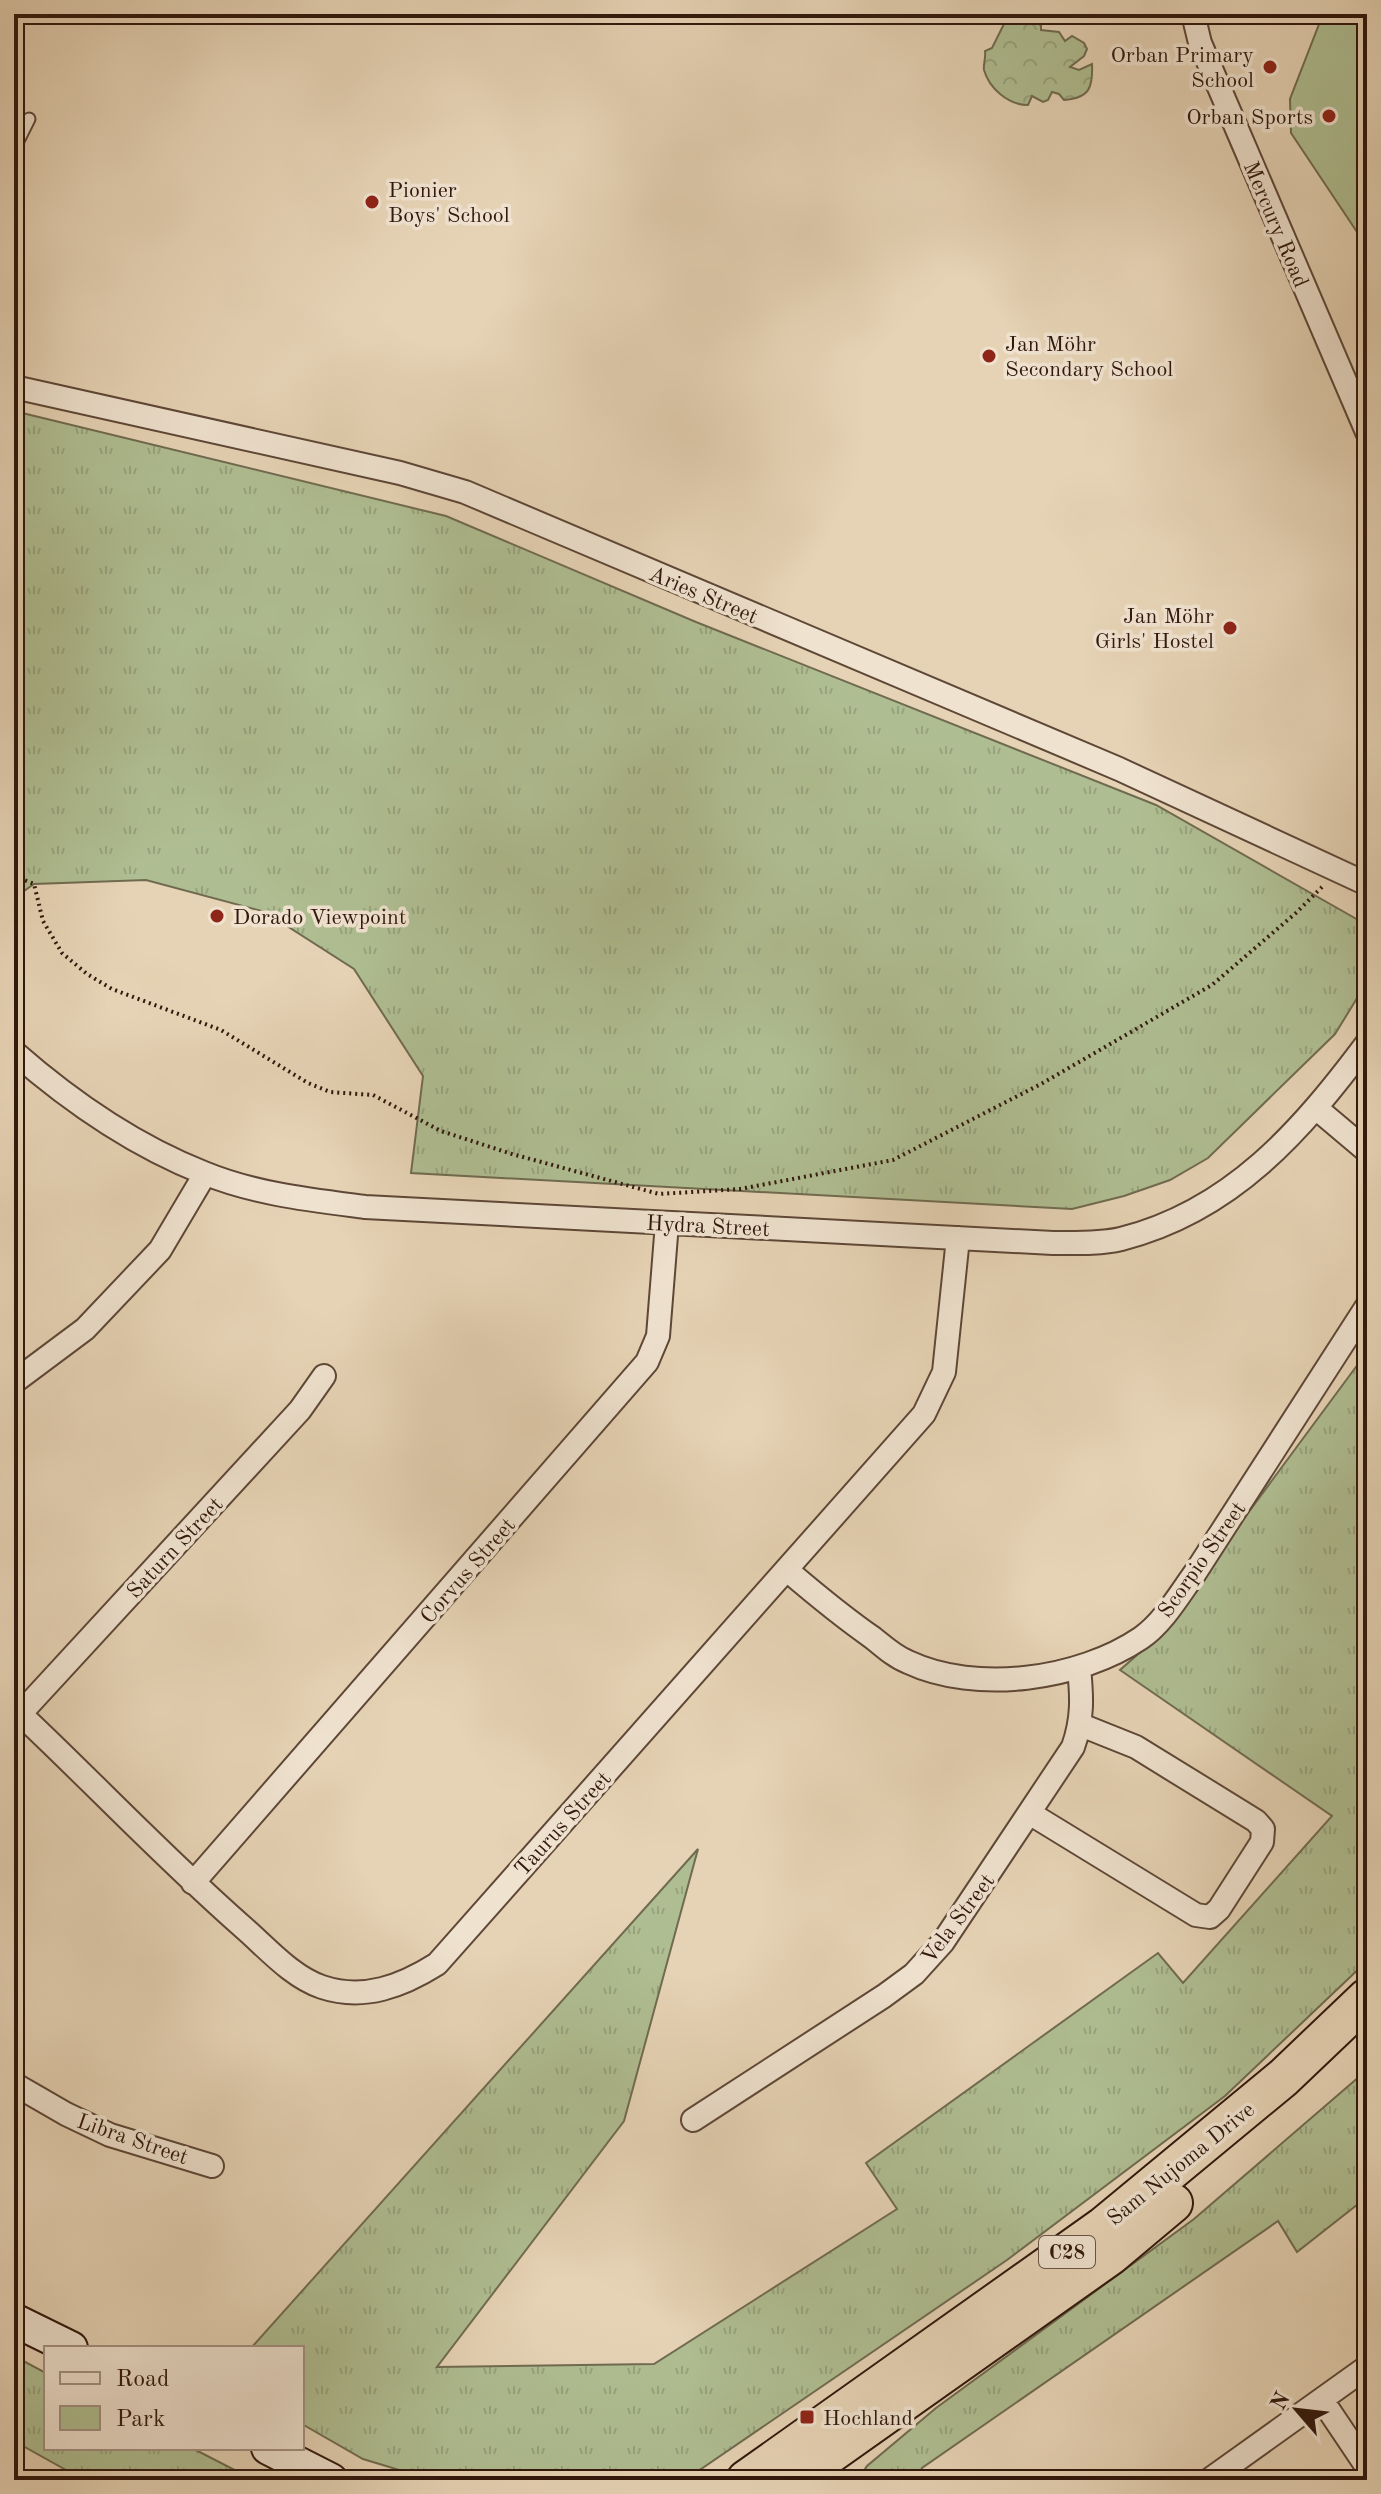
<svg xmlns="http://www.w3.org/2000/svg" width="1381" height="2494" font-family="'Old Standard TT',serif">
<defs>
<pattern id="grass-tufts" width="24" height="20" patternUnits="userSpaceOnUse" patternTransform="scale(2)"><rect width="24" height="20" fill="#afbe92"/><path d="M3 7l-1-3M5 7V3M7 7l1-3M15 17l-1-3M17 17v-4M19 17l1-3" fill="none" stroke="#97a37d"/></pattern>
<pattern id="forest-crowns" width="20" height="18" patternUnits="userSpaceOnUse" patternTransform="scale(2)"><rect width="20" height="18" fill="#afbe92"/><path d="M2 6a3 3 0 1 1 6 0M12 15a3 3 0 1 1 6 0" fill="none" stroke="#97a37d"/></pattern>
</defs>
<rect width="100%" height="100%" fill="#e6d3b5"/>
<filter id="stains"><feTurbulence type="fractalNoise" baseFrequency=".0025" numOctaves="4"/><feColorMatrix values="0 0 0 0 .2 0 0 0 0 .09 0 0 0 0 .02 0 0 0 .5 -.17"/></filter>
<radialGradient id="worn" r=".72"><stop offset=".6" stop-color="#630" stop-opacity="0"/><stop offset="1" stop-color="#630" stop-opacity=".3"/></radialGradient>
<path fill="url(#grass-tufts)" stroke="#706b50" stroke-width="2" d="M 14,411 L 446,516 L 696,622 L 1156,805 L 1367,925 L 1367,982 L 1335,1034 L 1208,1158 L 1170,1180 L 1124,1196 L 1072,1209 L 411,1173 L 423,1076 L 354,969 L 265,912 L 146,880 L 34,884 L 14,898 Z
M 1367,1352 L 1367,1961 L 1225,2096 L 1007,2260 L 685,2480 L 432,2480 L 363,2459 L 302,2424 L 302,2348 L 251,2348 L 698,1849 L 624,2121 L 437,2367 L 654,2364 L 897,2209 L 866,2163 L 1158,1953 L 1183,1983 L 1332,1816 L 1120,1670 L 1154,1640 Z
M 1367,2070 L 1367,2197 L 1297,2252 L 1278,2221 L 922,2468 L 916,2480 L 858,2480 L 867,2466 L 936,2408 L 1194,2219 Z
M 14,2356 L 46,2373 L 46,2448 L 192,2448 L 254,2480 L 84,2480 L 14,2441 Z"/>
<path fill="url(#forest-crowns)" stroke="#706b50" stroke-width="2" d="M 1018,14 L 1029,15 L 1033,22 L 1041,25 L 1041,30 L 1059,32 L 1065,41 L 1072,36 L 1084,43 L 1087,49 L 1084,56 L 1070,67 L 1079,70 L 1092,64 C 1093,87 1090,98 1064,100 L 1059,94 L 1052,92 L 1048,100 L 1043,102 L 1032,96 L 1028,105 C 1008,105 989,88 984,70 C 983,65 986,58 985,51 L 992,48 L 1004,24 Z"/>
<path fill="#afbe92" stroke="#706b50" stroke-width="2" d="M 1323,14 L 1367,14 L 1367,247 L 1291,133 L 1290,99 Z"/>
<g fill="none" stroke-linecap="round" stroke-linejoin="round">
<defs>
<path id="service" d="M 14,149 L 29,119"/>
<path id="minor" d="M 1193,14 L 1200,43 L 1367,432
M 14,387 L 400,473 L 465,492 L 1119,769 L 1367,884
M 14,1052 C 71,1102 133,1145 204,1173 C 255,1194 311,1200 365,1207 L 1053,1243 C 1075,1243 1100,1244 1121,1239 C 1232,1211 1301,1131 1367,1043
M 1316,1108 L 1367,1151
M 14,1382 L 85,1329 L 160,1250 L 205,1174
M 787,1570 C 815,1594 843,1617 873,1638 C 884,1647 895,1657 908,1662 C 976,1694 1079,1680 1141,1638 C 1163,1623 1179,1595 1195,1573 L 1367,1306
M 14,1708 C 92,1781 164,1858 244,1928 C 267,1948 292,1977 322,1987 C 364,2001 402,1986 437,1964 L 924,1414 L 944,1372 L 958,1238
M 20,1714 L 300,1410 L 324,1376
M 1031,1814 L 1196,1915 L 1210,1917 L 1219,1909 L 1262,1842 L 1263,1829 L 1256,1821 L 1136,1747 L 1081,1725
M 193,1883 L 647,1362 L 658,1336 L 667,1223
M 14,2084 L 66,2114 L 110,2135 L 212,2166
M 693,2120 L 884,1996 L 914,1974 L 943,1942 L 1073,1747 C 1083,1719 1082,1697 1079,1668
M 1322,2400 L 1367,2467
M 1209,2480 L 1367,2367"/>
<path id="secondary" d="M 14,2320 L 71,2348
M 268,2448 L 331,2480"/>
<path id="trunk" d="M 746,2480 L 1104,2226 L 1283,2078 L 1367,1998
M 793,2480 L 1111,2255 L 1173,2203"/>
</defs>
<use href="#service" stroke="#5e4737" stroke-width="15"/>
<use href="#minor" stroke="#5e4737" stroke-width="26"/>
<use href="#secondary" stroke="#31180d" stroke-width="36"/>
<use href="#trunk" stroke="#31180d" stroke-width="42"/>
<path stroke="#31180d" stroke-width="4" stroke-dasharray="2 4" stroke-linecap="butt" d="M 14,876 L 34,884 L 43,921 L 62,953 L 87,974 L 112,989 L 221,1030 L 308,1083 L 330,1092 L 373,1095 L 441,1131 L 512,1154 L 659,1194 L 740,1189 L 893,1160 L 1041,1084 L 1212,985 L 1297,912 L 1323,886"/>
<use href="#service" stroke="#efe2cf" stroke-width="11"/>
<use href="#minor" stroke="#efe2cf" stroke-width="22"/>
<use href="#secondary" stroke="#efe2cf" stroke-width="32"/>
<use href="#trunk" stroke="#e6d3b5" stroke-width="38"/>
</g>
<g fill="#8f2418" stroke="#efe2cf" stroke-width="3">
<circle cx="1270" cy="67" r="8"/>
<circle cx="1329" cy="116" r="8"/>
<circle cx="372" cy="202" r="8"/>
<circle cx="989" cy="356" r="8"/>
<circle cx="1230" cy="628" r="8"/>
<circle cx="217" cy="916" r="8"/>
<rect x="799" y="2409" width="16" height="16" rx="4"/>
</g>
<g text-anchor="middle" stroke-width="7" stroke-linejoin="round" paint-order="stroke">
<rect fill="#efe2cf" stroke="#6a5547" stroke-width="2" x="1039" y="2236" width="56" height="32" rx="6"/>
<g font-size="20" font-weight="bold" fill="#31180d">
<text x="1067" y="2259">C28</text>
</g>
<g font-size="22" fill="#31180d" stroke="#efe2cf" text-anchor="start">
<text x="1254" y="62" text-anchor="end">Orban Primary<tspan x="1254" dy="25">School</tspan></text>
<text x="1313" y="124" text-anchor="end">Orban Sports</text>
<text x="388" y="197">Pionier<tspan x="388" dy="25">Boys' School</tspan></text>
<text x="1005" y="351">Jan Möhr<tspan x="1005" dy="25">Secondary School</tspan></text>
<text x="1214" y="623" text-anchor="end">Jan Möhr<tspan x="1214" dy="25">Girls' Hostel</tspan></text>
<text x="233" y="924">Dorado Viewpoint</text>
<text x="823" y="2425">Hochland</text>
</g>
<g font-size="22" fill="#31180d" stroke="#efe2cf">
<text transform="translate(1277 224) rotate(67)" y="8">Mercury Road</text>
<text transform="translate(704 594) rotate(23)" y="8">Aries Street</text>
<text transform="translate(708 1225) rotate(3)" y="8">Hydra Street</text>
<text transform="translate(174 1547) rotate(-47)" y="8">Saturn Street</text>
<text transform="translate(1201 1559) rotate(-55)" y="8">Scorpio Street</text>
<text transform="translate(467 1570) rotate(-49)" y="8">Corvus Street</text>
<text transform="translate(562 1823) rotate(-48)" y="8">Taurus Street</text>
<text transform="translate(957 1918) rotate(-53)" y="8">Vela Street</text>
<text transform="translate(133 2138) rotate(19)" y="8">Libra Street</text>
<text transform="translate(1180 2163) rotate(-39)" y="8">Sam Nujoma Drive</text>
</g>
</g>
<rect width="1381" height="2494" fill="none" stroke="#e6d3b5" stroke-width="48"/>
<rect x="16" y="16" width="1349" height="2462" fill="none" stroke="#31180d" stroke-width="4"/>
<rect x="24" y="24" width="1333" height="2446" fill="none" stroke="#31180d" stroke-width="2"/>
<rect x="44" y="2346" width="260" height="104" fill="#efe2cf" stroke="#a39181" stroke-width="2"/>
<rect x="60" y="2372" width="40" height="12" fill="#efe2cf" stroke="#a39181" stroke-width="2"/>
<text x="116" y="2386" font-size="24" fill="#31180d">Road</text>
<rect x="60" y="2406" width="40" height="24" fill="#afbe92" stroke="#a39181" stroke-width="2"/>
<text x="116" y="2426" font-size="24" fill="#31180d">Park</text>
<g transform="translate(1297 2410) rotate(298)" stroke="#efe2cf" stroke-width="6" paint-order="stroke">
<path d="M0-6L14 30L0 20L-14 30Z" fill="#31180d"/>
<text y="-12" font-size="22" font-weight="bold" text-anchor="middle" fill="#31180d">N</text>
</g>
<rect width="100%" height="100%" filter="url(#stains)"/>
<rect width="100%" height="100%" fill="url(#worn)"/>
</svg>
